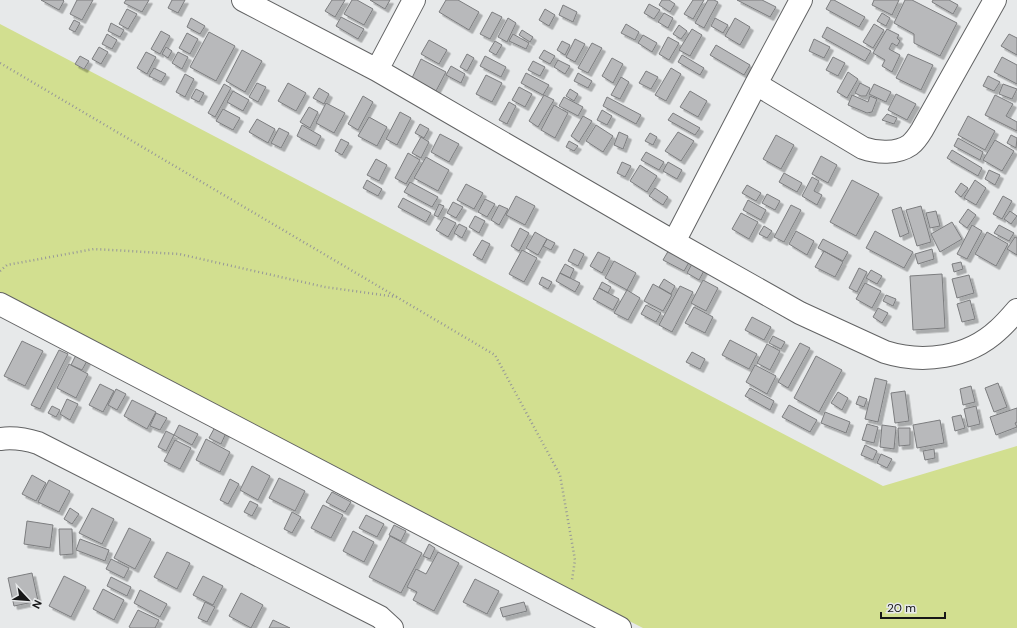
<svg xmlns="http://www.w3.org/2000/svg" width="1017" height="628" font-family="'DM Sans',sans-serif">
<defs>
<filter id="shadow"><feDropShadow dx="3.5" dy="3.5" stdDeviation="0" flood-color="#0004"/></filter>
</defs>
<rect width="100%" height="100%" fill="#e7e9ea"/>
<path fill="#d2df90" d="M 0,24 L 883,486 L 1017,446 L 1017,628 L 643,628 L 0,302 Z"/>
<path fill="#b8b9bb" stroke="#7c7d7f" filter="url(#shadow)" d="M 41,0 L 63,0 L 64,1 L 59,10 Z
M 77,0 L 93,0 L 82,20 L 70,14 Z
M 126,0 L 149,0 L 142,12 L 124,3 Z
M 172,0 L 185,0 L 178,13 L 168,8 Z
M 332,0 L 345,0 L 335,17 L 325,11 Z
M 352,0 L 357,0 L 373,9 L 364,25 L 344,14 Z
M 370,0 L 390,0 L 385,9 Z
M 446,0 L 458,0 L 479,12 L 469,30 L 439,12 Z
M 662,0 L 669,0 L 675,4 L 670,12 L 659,5 Z
M 693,0 L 704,0 L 693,19 L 684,14 Z
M 708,0 L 714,0 L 718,2 L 704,28 L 695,23 Z
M 737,0 L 762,0 L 776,7 L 770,17 Z
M 831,0 L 834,0 L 865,17 L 859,27 L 826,9 Z
M 874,0 L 899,0 L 892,15 L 872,5 Z
M 905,0 L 912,0 L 957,23 L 940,56 L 914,43 L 914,34 L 894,23 Z
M 933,0 L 949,0 L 958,5 L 953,14 L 932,2 Z
M 649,4 L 660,10 L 654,19 L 644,13 Z
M 563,5 L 577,12 L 573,22 L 559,15 Z
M 127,9 L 137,14 L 128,29 L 119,24 Z
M 545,9 L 555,15 L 549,26 L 539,20 Z
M 492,12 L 502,17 L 490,39 L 480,34 Z
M 664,13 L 673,18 L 668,28 L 658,22 Z
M 882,13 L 890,18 L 886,26 L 877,21 Z
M 341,17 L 364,29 L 358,39 L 336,26 Z
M 191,18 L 205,26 L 200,34 L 187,27 Z
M 508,18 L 516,23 L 507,42 L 498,37 Z
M 715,18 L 728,25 L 723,33 L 711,26 Z
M 735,18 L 750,27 L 740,45 L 725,36 Z
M 74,20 L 80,23 L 75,32 L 69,29 Z
M 111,23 L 124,30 L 120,37 L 108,31 Z
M 626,24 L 639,32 L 635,40 L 621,33 Z
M 874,24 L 884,30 L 873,48 L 863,42 Z
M 679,25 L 687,31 L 681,39 L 673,34 Z
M 827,27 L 871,51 L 865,61 L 822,37 Z
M 692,29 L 702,35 L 690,56 L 679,50 Z
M 887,29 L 899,35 L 897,38 L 900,41 L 897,46 L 892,43 L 889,49 L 900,55 L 892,72 L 882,66 L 885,60 L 873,53 Z
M 522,30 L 533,37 L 530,42 L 519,35 Z
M 161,31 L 170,36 L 160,54 L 151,49 Z
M 209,32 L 235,46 L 216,81 L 190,67 Z
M 187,33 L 198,39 L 190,54 L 179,48 Z
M 107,34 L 117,40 L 112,49 L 102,44 Z
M 513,34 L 529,43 L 526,49 L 509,41 Z
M 1009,34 L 1017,38 L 1017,55 L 1001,46 Z
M 643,35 L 657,43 L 652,52 L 638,43 Z
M 668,37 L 679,43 L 669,60 L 659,54 Z
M 575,39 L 585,44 L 575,62 L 566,57 Z
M 814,39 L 830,47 L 824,58 L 809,51 Z
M 429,40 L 447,50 L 439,64 L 421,54 Z
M 495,41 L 502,45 L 496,55 L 489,51 Z
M 562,41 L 570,45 L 565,55 L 557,50 Z
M 592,43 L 602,48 L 588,73 L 578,68 Z
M 716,45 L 750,65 L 744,75 L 710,55 Z
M 99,47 L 108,52 L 101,64 L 92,59 Z
M 166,47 L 172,51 L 168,58 L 162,54 Z
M 242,50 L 262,61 L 245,92 L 226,81 Z
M 544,50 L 555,56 L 550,64 L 539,58 Z
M 146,52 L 156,57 L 147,74 L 137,68 Z
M 178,52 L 188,57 L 182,69 L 172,63 Z
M 467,54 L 474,58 L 467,71 L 460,67 Z
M 908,54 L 933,65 L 921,90 L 896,78 Z
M 682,55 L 704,68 L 700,75 L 678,62 Z
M 80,56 L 89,61 L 84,69 L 75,64 Z
M 485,56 L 506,67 L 501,77 L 480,66 Z
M 833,57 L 845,63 L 838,76 L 826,70 Z
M 1002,57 L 1017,65 L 1017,84 L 994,72 Z
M 612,58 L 623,64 L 613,83 L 602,76 Z
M 421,59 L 446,72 L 436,91 L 412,78 Z
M 558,60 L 570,66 L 565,74 L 554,67 Z
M 533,61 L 545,67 L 540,76 L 528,70 Z
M 451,66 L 465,74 L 461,83 L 446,75 Z
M 154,68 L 166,74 L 161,82 L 149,76 Z
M 671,68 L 681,74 L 666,101 L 655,95 Z
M 646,71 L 658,77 L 651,89 L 639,83 Z
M 848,72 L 858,79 L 847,98 L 837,92 Z
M 526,73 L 549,85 L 543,95 L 521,83 Z
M 578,73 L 592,81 L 588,88 L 574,81 Z
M 185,74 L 194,79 L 185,97 L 176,92 Z
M 486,75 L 502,83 L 492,102 L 476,94 Z
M 988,76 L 1000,82 L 994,91 L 983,86 Z
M 621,77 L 629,82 L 620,99 L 611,95 Z
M 257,83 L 266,87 L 258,102 L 249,97 Z
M 288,83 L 306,93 L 296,111 L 278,101 Z
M 860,83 L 870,88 L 866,96 L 861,96 L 855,93 Z
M 224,84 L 231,88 L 215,117 L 208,113 Z
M 874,84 L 891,92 L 886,102 L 869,94 Z
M 1003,84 L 1017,89 L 1012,99 L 999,94 Z
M 519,87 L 532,94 L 525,107 L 512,100 Z
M 319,88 L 329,94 L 324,104 L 313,98 Z
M 196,89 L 204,93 L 199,102 L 191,98 Z
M 570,89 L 578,94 L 574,101 L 566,96 Z
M 233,91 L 249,100 L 243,111 L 227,102 Z
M 690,91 L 707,101 L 698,117 L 680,107 Z
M 896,94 L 916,104 L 907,120 L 888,110 Z
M 544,95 L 554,100 L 538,127 L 529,121 Z
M 852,95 L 868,102 L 870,96 L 877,99 L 872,112 L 867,113 L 848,105 Z
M 995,95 L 1013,104 L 1006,116 L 1017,122 L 1017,131 L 985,115 Z
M 363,96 L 373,102 L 358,130 L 348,124 Z
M 564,97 L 583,107 L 578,116 L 559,106 Z
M 607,97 L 641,115 L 636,124 L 603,106 Z
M 509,102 L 516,106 L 507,124 L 499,120 Z
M 326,103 L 345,113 L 334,133 L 316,123 Z
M 554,105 L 568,113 L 555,138 L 541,130 Z
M 309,107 L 318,112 L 310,128 L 300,122 Z
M 223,109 L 240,118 L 233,130 L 216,121 Z
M 602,110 L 612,116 L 607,125 L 597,120 Z
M 400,112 L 411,118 L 397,145 L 386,139 Z
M 673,113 L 700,128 L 695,135 L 668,120 Z
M 887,114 L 897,118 L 894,124 L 882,120 Z
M 583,116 L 592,121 L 579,142 L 571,136 Z
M 968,116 L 995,131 L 985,150 L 958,135 Z
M 369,117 L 387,127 L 377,146 L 358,136 Z
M 257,119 L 275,129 L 268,143 L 249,132 Z
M 420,124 L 429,129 L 424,138 L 415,133 Z
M 302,125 L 321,136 L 316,146 L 297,136 Z
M 596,125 L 613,136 L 603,152 L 586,141 Z
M 279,128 L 289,133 L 281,148 L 271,143 Z
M 619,132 L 628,136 L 623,149 L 614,145 Z
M 678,132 L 694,141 L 681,161 L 665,151 Z
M 650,133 L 657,137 L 653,145 L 645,141 Z
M 440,134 L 459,144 L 449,162 L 431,152 Z
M 776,135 L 794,145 L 781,169 L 763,159 Z
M 1011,135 L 1017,138 L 1016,148 L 1007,143 Z
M 421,137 L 429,142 L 421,158 L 412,153 Z
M 958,138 L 983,152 L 980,160 L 954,146 Z
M 341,139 L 349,143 L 342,155 L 335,151 Z
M 995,140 L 1014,151 L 1002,171 L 983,160 Z
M 569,141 L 578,146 L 574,151 L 566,147 Z
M 952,150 L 982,168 L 978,176 L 947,158 Z
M 646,152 L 664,162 L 659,170 L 641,160 Z
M 408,153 L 420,160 L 406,184 L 395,178 Z
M 821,156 L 837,165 L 828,183 L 812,174 Z
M 426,157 L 449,170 L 438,191 L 414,178 Z
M 376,159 L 387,165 L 379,181 L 367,175 Z
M 622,162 L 631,166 L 625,177 L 617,173 Z
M 668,162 L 682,170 L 677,179 L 663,171 Z
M 640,165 L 657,176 L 647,192 L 630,181 Z
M 989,170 L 1000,175 L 995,185 L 985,179 Z
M 784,173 L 802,183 L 797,192 L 779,182 Z
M 812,177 L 819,181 L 814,191 L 822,195 L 817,205 L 802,196 Z
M 367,180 L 382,189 L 378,196 L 363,188 Z
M 852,180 L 879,194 L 856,236 L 830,222 Z
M 975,180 L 986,188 L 976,205 L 964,198 Z
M 410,182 L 438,197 L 432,207 L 404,192 Z
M 961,183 L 968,188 L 961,197 L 955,192 Z
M 466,184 L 483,193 L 474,209 L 457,200 Z
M 747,185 L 761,193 L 756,201 L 742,193 Z
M 655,188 L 668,197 L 663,205 L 649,196 Z
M 767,194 L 780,201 L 775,210 L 762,203 Z
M 516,196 L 535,206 L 525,225 L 506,215 Z
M 1003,196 L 1012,201 L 1002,219 L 993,214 Z
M 403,198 L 431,213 L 426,222 L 398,207 Z
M 485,199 L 495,204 L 487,217 L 478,212 Z
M 748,200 L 766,210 L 761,220 L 743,210 Z
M 453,202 L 463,207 L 456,218 L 447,213 Z
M 439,204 L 444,206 L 438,217 L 434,215 Z
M 499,205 L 508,209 L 499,225 L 491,220 Z
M 791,205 L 801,210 L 784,242 L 774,237 Z
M 921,206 L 931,242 L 917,246 L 906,210 Z
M 901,207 L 909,233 L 900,237 L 892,210 Z
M 968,209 L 976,215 L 967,228 L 959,222 Z
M 936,211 L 940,226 L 930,228 L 926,213 Z
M 1010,211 L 1017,216 L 1011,224 L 1004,219 Z
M 741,213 L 758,222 L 749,239 L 732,229 Z
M 475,216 L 485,221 L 479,233 L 469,227 Z
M 444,217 L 456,223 L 448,237 L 436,230 Z
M 952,222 L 962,239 L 940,252 L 931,234 Z
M 459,224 L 467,228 L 462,238 L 454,233 Z
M 972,225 L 982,231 L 967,259 L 957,254 Z
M 999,225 L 1014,233 L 1009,241 L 994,233 Z
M 764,226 L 772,231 L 767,238 L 759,234 Z
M 520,228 L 529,233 L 519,251 L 511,246 Z
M 796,231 L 814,241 L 807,255 L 789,244 Z
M 875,231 L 913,252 L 904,268 L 866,248 Z
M 535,232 L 547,239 L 538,255 L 526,248 Z
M 987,232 L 1008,244 L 996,266 L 975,254 Z
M 1015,237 L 1017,238 L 1017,255 L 1007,249 Z
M 547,239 L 555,243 L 551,250 L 543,246 Z
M 823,239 L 848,252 L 843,261 L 818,248 Z
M 482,240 L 490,244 L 482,260 L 473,255 Z
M 670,248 L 691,259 L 684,271 L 663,260 Z
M 574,249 L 584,254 L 578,266 L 568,261 Z
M 932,249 L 934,259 L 918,264 L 915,254 Z
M 522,250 L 537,258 L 524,282 L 509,274 Z
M 824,251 L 843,262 L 835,277 L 815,267 Z
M 598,252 L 610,258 L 602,273 L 590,266 Z
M 614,261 L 636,273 L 627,290 L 605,278 Z
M 693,262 L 705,269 L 699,280 L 687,273 Z
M 961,262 L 963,269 L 954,272 L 952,264 Z
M 565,264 L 574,269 L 570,278 L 560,273 Z
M 859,268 L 867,272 L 857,292 L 849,288 Z
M 871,270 L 882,276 L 877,284 L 866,278 Z
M 560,273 L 580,283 L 575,292 L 556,281 Z
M 942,274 L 945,328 L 913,330 L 910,276 Z
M 969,275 L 974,293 L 957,298 L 952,279 Z
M 542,277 L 552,282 L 548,289 L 539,284 Z
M 664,279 L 675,286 L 671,294 L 659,287 Z
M 703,280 L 718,288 L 706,311 L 691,303 Z
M 602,282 L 611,287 L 608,293 L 599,288 Z
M 865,283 L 881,291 L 872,308 L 856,299 Z
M 653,284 L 672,295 L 663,311 L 644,301 Z
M 680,286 L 693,292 L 672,332 L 659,325 Z
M 599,288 L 619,299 L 613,310 L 593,299 Z
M 627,290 L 640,298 L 628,320 L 614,313 Z
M 886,295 L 896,299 L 893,306 L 883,301 Z
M 970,300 L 975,319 L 962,322 L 957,304 Z
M 646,305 L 661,313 L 656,322 L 641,314 Z
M 694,307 L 713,317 L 705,333 L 685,323 Z
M 878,308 L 888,313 L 882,323 L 873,317 Z
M 752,317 L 771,327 L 764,340 L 745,330 Z
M 773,336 L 785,342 L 781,349 L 769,343 Z
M 730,340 L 757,354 L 749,369 L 722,355 Z
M 22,341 L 43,351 L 25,386 L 4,376 Z
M 800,343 L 810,348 L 788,388 L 778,382 Z
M 767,344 L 780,351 L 770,370 L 757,363 Z
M 59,350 L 68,354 L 40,409 L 31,405 Z
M 692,352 L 705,359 L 700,369 L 686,362 Z
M 76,355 L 87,361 L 82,370 L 71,365 Z
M 816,356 L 842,370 L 819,412 L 794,398 Z
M 69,364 L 88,374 L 76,398 L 57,388 Z
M 755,365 L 776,376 L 767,394 L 746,382 Z
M 875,378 L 887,381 L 878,422 L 865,419 Z
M 998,383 L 1007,407 L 994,412 L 985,388 Z
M 100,384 L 114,391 L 103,412 L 89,405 Z
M 971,386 L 975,402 L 963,405 L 960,389 Z
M 750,388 L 774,401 L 770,410 L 745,396 Z
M 116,389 L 126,394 L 117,410 L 108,405 Z
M 905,391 L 909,421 L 895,423 L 891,393 Z
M 838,392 L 848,398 L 842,410 L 831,403 Z
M 859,396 L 867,399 L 864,407 L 856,404 Z
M 67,399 L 78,404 L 70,420 L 60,414 Z
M 132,400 L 156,412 L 147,429 L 124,416 Z
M 789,405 L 817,420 L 810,432 L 782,417 Z
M 52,406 L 60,410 L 56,417 L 48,413 Z
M 976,406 L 980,424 L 968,427 L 964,409 Z
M 1017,408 L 1017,422 L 1015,423 L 1017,427 L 996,435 L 990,417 Z
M 825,412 L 850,422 L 846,433 L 821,423 Z
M 156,413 L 167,418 L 160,430 L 150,426 Z
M 961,415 L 965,428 L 955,431 L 952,417 Z
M 940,420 L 944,443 L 917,448 L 913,425 Z
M 867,424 L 878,427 L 874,443 L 862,440 Z
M 179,425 L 198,434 L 192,445 L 174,435 Z
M 882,425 L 896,427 L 894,449 L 880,447 Z
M 215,427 L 226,433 L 221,444 L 209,438 Z
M 898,428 L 910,428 L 910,445 L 899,446 Z
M 166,431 L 174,435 L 166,451 L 158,447 Z
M 206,439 L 230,452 L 220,472 L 196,460 Z
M 175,440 L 191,448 L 180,469 L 164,461 Z
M 865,445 L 877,451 L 873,460 L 861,455 Z
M 934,449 L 935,458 L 925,460 L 923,451 Z
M 881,454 L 892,459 L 887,468 L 877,463 Z
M 252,466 L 270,476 L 258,500 L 240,490 Z
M 32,475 L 46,483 L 36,501 L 22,494 Z
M 279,478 L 305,491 L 295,511 L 269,498 Z
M 230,479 L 239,484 L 228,504 L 220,500 Z
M 49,480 L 70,491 L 59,512 L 38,502 Z
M 332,492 L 351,502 L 345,512 L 326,502 Z
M 250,501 L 258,505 L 252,516 L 244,512 Z
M 323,505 L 343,515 L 331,538 L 311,528 Z
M 70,508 L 79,514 L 72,524 L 64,519 Z
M 92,508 L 114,519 L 102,544 L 79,533 Z
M 292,512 L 301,517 L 292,533 L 284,529 Z
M 366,515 L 384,524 L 377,537 L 359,528 Z
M 27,521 L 53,525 L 50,548 L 24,544 Z
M 394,525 L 406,531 L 401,541 L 389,535 Z
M 129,528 L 151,539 L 135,569 L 114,558 Z
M 59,529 L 72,529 L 73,554 L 60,555 Z
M 353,531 L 374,542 L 364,562 L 343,551 Z
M 390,536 L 422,553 L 401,593 L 369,577 Z
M 80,539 L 109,550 L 105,561 L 76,550 Z
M 429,544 L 435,548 L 430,559 L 423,556 Z
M 167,552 L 190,563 L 177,589 L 154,577 Z
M 438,552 L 459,563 L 434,611 L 413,600 L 417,592 L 407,587 L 416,569 L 426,574 Z
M 111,559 L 129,568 L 124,578 L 106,569 Z
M 32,573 L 38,601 L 14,606 L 8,578 Z
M 64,576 L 86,587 L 71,617 L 49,606 Z
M 203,576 L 223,586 L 213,605 L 193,595 Z
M 111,577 L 131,587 L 127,596 L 107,586 Z
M 475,579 L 499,591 L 487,614 L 463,602 Z
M 103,589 L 124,600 L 114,620 L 93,609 Z
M 140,590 L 167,604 L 160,617 L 134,603 Z
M 241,593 L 263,605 L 251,628 L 229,616 Z
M 205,602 L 215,607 L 207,622 L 198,618 Z
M 524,602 L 527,611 L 503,617 L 500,608 Z
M 138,610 L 159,620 L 155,628 L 131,628 L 129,627 Z
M 273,620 L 290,628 L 269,628 Z"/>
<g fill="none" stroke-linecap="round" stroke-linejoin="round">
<defs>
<path id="minor" d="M 243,0 L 377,70 L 674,242 L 800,313 L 885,352 C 923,364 968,358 998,330 C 1005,324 1011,317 1017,310
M 377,70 L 414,0
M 756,84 L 863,148 C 877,153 897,154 910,145 C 915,141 919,135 922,130 L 995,0
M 674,242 L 756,84 L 801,0
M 0,304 L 620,628
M 0,439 C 14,437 25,439 38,443 L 380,617 L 392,628"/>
</defs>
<use href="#minor" stroke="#626364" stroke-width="24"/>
<path stroke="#969798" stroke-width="2.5" stroke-dasharray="1 3" stroke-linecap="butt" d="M 0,63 L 495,355 L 560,475 L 575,560 L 572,580
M 0,271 L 7,265 L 94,249 L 179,254 L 325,287 L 397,297"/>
<use href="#minor" stroke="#fff" stroke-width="22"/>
</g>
<g transform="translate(28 600) rotate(116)" stroke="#e7e9ea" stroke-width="3" paint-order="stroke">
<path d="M0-3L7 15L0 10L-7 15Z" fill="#171718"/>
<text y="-6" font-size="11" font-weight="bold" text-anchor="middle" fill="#171718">N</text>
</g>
<path d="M881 612v6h64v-6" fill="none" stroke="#171718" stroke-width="2"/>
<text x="887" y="612" font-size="12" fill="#171718" stroke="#e7e9ea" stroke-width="3" paint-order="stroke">20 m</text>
</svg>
